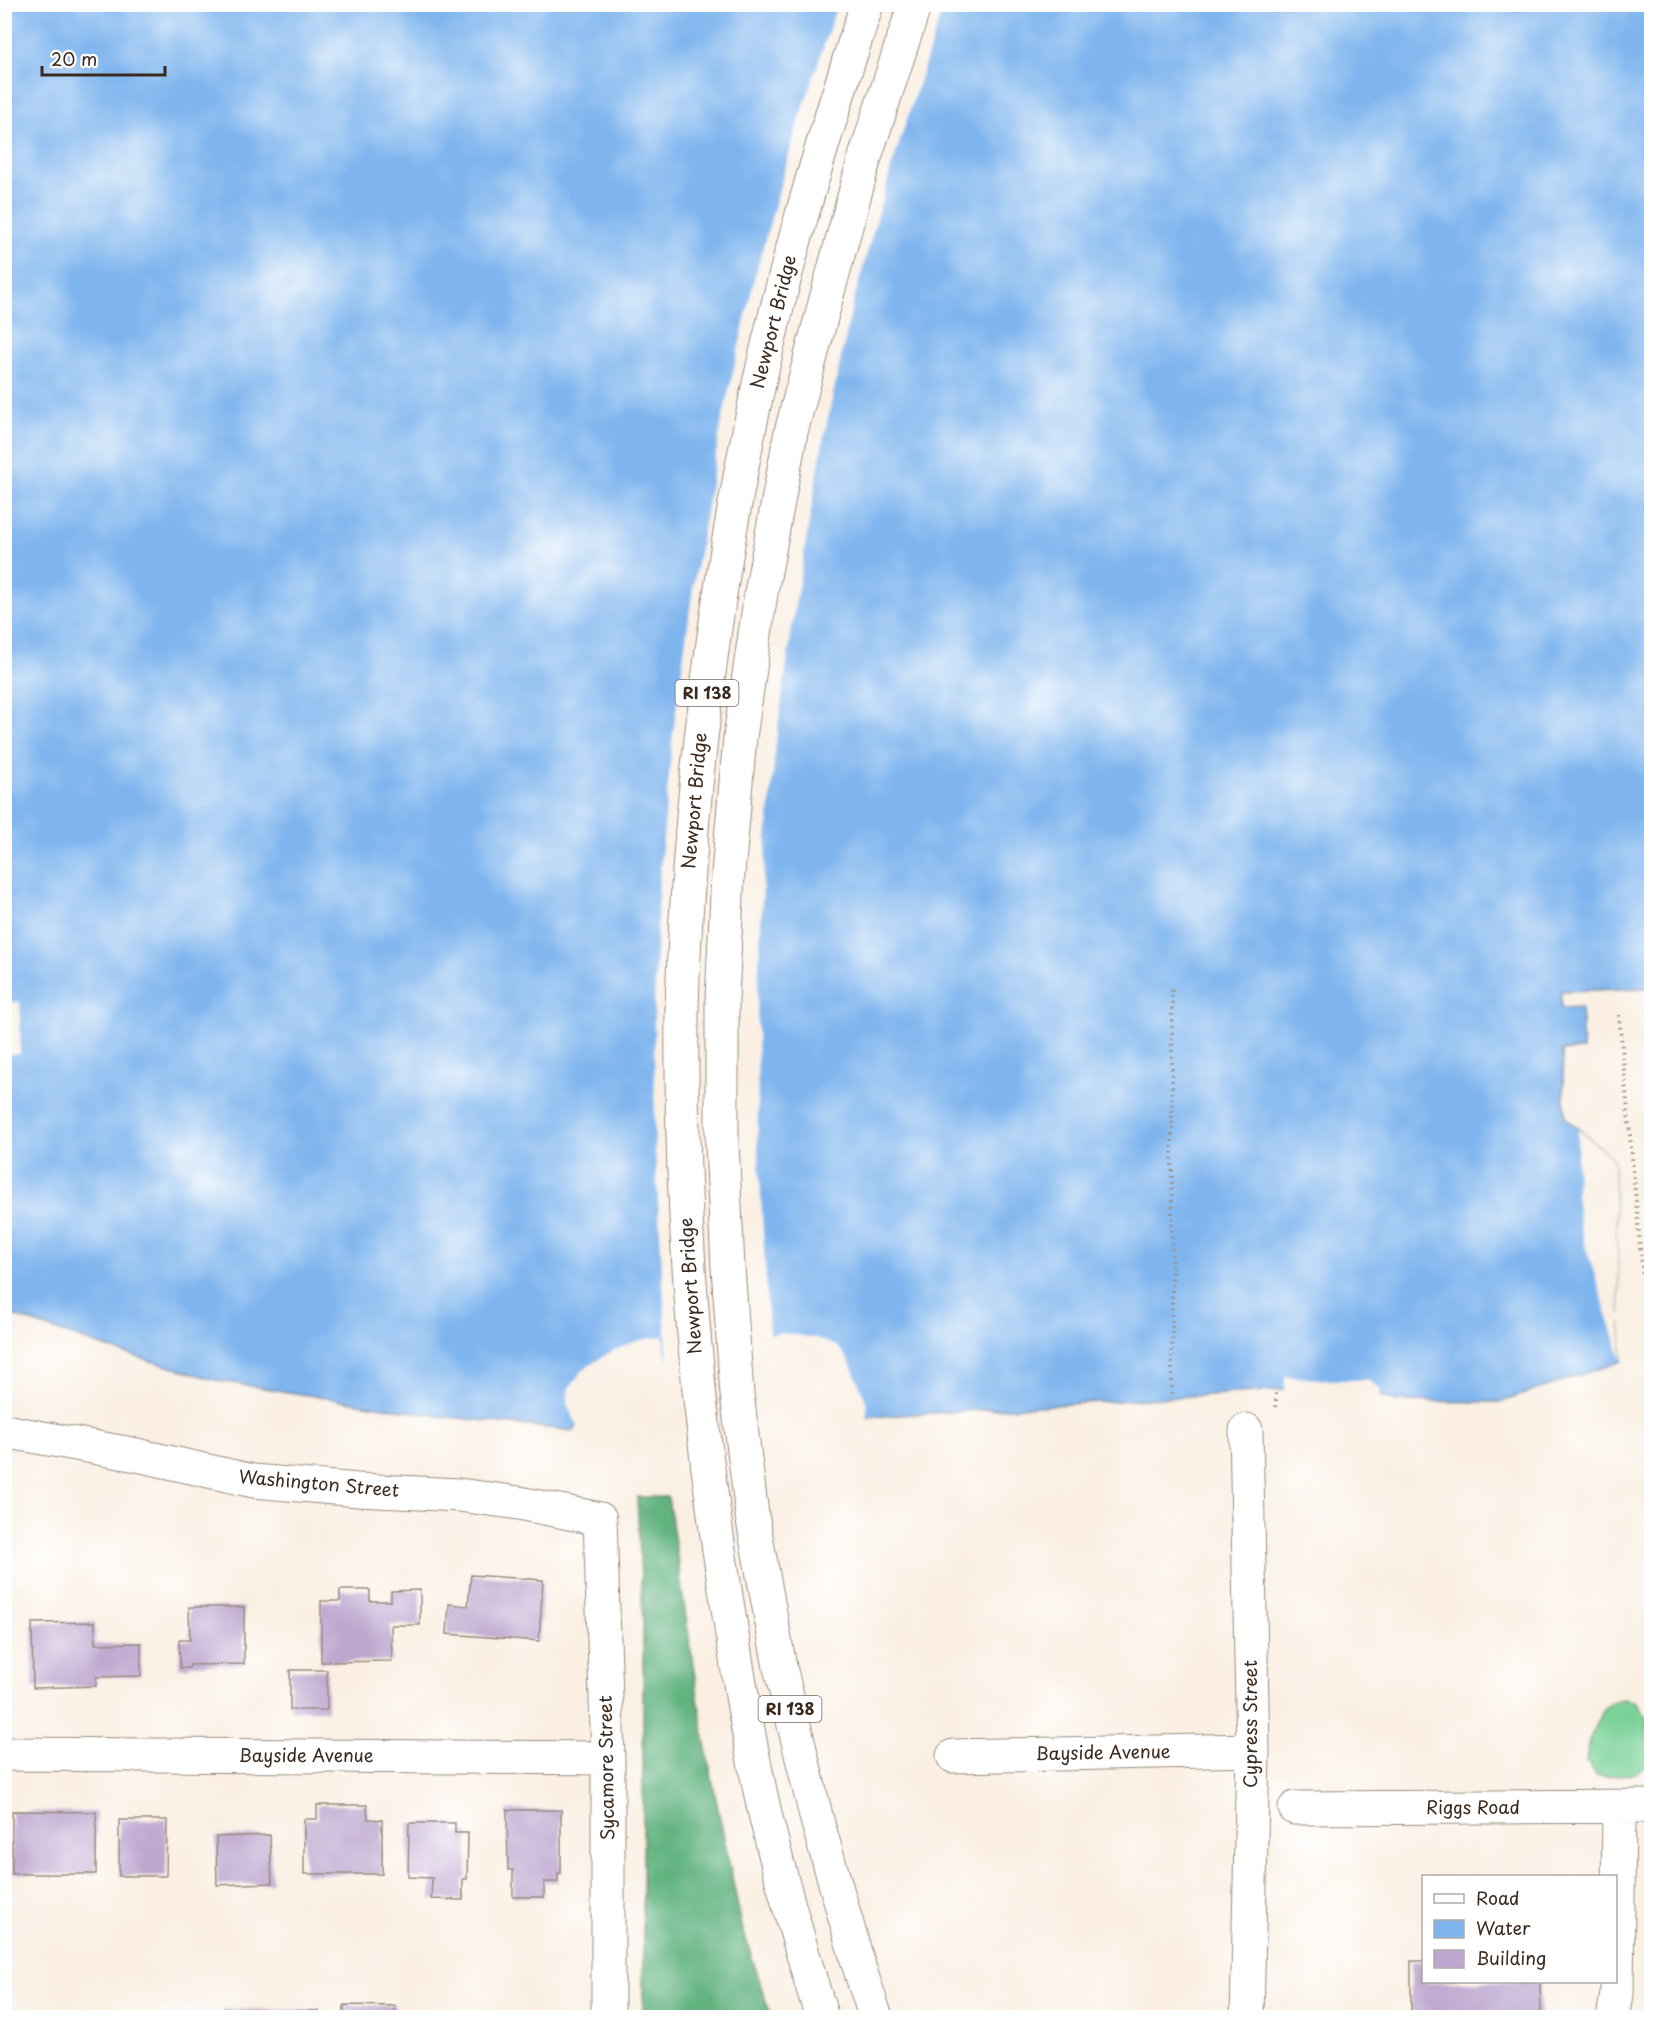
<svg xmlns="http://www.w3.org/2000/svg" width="1656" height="2022" font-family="'Playpen Sans',sans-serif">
<rect width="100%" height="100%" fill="#fff"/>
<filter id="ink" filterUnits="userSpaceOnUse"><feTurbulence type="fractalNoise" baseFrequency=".0167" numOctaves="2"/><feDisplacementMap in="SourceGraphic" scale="12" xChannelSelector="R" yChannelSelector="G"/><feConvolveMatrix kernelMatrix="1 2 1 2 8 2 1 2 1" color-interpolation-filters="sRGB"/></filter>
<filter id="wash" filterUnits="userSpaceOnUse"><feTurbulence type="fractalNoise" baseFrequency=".008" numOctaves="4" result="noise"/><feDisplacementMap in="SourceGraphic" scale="24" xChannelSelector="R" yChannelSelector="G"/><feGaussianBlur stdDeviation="1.35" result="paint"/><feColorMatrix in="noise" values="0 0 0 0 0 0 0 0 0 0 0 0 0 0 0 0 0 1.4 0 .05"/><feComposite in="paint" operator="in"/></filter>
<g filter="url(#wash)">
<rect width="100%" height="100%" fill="#faefe2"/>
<path fill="#78d197" stroke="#5a7e5a" stroke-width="1.5" d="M 1624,1699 L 1636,1702 L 1646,1717 L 1648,1763 L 1636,1774 L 1597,1776 L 1586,1762 C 1589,1742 1594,1718 1610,1704 C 1614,1701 1620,1700 1624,1699 Z"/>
<path fill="#62b380" stroke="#4e6e4f" stroke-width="1.5" d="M 637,1497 L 668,1497 L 705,1744 L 742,1927 L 771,2017 L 643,2017 L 643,1620 Z"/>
<path fill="#7fb5ee" stroke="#5d7086" stroke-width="1.5" d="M 5,5 L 1651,5 L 1651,988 L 1561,991 L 1561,1008 L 1581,1007 L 1583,1050 L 1562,1051 L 1565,1117 L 1613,1159 L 1622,1361 L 1501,1402 L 1398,1401 L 1361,1391 L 1285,1390 L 867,1417 L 809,1375 L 774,1365 L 622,1368 L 594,1400 L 574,1431 L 440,1416 L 219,1381 L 117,1351 L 5,1313 Z"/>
<path fill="#faefe2" d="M 837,5 L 944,5 L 892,165 L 852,306 L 823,441 L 796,599 L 776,741 L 763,881 L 757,1006 L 758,1146 L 769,1334 L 783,1333 L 816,1338 L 838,1347 L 849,1361 L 859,1384 L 867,1404 L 867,1417 L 865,1419 L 807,1378 L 773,1368 L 623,1371 L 596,1401 L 579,1428 L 567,1404 L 569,1388 L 585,1368 L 612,1351 L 637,1341 L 663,1336 L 668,1366 L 655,1150 L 654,1010 L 659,880 L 673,733 L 693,588 L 721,425 L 755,276 L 794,137 Z
M 8,1002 L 20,1002 L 20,1054 L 5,1054 L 5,1021 L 8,1020 Z
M 1578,1129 L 1613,1159 L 1622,1361 L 1580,1228 L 1576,1192 Z
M 1285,1376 L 1326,1380 L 1368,1380 L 1381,1390 L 1379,1399 L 1361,1394 L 1285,1393 Z"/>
<g id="blocks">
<path fill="#bda6cf" d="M 471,1575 L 543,1580 L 539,1641 L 447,1634 L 449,1604 L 468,1606 Z
M 340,1590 L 370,1590 L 370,1601 L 391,1601 L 391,1591 L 420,1590 L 420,1625 L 391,1625 L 392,1661 L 321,1662 L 321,1601 L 340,1601 Z
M 189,1607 L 244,1607 L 244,1664 L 190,1665 L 189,1668 L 180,1668 L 179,1640 L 190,1640 Z
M 95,1622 L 95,1644 L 141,1643 L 141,1676 L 96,1677 L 96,1686 L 33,1688 L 32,1623 Z
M 290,1670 L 327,1670 L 327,1710 L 290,1710 Z
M 317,1805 L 367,1805 L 368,1819 L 382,1820 L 382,1874 L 304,1874 L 304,1819 L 317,1819 Z
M 507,1810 L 561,1810 L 561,1873 L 558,1873 L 558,1882 L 544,1882 L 544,1897 L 513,1897 L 513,1870 L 508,1870 Z
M 12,1811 L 96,1812 L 96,1874 L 12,1874 Z
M 119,1820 L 167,1820 L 166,1876 L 119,1876 Z
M 409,1823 L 455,1823 L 455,1833 L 468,1833 L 467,1879 L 463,1879 L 463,1900 L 431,1899 L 432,1878 L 408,1877 Z
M 270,1835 L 272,1883 L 217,1885 L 216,1837 Z
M 1411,1961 L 1424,1961 L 1424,1982 L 1540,1982 L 1541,2018 L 1411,2018 Z
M 344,2005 L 395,2006 L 395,2018 L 344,2018 Z
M 223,2009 L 319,2011 L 319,2018 L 223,2018 Z"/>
</g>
</g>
<g filter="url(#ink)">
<use href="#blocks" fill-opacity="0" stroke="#9a8c80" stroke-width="1.5"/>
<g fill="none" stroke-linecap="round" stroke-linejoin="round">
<defs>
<path id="street" d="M 1246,1430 L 1253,1750 L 1247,2018
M 4,1431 L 137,1455 L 253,1481 L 358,1490 L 459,1495 L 519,1503 L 600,1519 L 608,1758 L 608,2018
M 4,1754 L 608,1758
M 953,1756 L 1253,1750
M 1295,1808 L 1652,1806
M 1613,2018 L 1617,1994 L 1619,1808"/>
<path id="highway" d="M 822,2018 C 801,1949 780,1879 764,1809 C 747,1733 735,1654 723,1576 C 694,1390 680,1201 682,1013 C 683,948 688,882 693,817 C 705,688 723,558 749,431 C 778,286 821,145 867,4
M 876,2018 L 861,1973 L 817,1820 L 780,1667 L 752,1515 L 737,1394 L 728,1267 L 722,1144 L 722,999 L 728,874 L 740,737 L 761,593 L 791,432 L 826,299 L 865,157 L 915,4"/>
</defs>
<use href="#street" stroke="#9a8c80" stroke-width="35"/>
<use href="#highway" stroke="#9a8c80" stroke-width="35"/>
<path stroke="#9a8c80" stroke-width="4" stroke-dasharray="1.5 4.5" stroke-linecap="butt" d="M 1172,990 L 1172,1396
M 1619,1015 L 1652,1377
M 1276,1407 L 1276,1390"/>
<use href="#street" stroke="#fff" stroke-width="33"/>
<use href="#highway" stroke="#fff" stroke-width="33"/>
</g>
</g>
<g text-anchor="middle" stroke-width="5" stroke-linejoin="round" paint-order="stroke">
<g fill="#fff" stroke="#766a62" stroke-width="1.5">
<rect x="675.5" y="680" width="63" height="26" rx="4.5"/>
<rect x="758.5" y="1696" width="63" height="26" rx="4.5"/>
</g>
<g font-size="16" font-weight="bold" fill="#3b2a1e">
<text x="707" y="699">RI 138</text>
<text x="790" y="1715">RI 138</text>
</g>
<g font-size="18" fill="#3b2a1e" stroke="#fff">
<text transform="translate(774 322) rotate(-76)" y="6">Newport Bridge</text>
<text transform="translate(695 801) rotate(-85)" y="6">Newport Bridge</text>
<text transform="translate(691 1286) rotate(-94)" y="6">Newport Bridge</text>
<text transform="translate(319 1484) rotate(5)" y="6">Washington Street</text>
<text transform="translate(1251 1724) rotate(-90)" y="6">Cypress Street</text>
<text transform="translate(1103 1753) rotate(-1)" y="6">Bayside Avenue</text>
<text x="306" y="1762">Bayside Avenue</text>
<text transform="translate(607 1768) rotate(-91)" y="6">Sycamore Street</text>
<text x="1473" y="1814">Riggs Road</text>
</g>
</g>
<rect width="1656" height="2022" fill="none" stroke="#fff" stroke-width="24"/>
<rect x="1422" y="1875" width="195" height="108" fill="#ffffff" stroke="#b1aaa5" stroke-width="1.5"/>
<rect x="1434" y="1894" width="30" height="9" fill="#ffffff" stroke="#b1aaa5" stroke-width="1.5"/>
<text x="1476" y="1905" font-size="18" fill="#3b2a1e">Road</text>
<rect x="1434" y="1920" width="30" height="18" fill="#7fb5ee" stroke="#b1aaa5" stroke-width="1.5"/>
<text x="1476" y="1935" font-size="18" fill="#3b2a1e">Water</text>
<rect x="1434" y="1950" width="30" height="18" fill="#bda6cf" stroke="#b1aaa5" stroke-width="1.5"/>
<text x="1476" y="1965" font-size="18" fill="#3b2a1e">Building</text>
<path d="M42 66v9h123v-9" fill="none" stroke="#3b2a1e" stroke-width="3"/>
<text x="51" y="66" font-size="18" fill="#3b2a1e" stroke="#ffffff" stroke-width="4.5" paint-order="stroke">20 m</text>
</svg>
